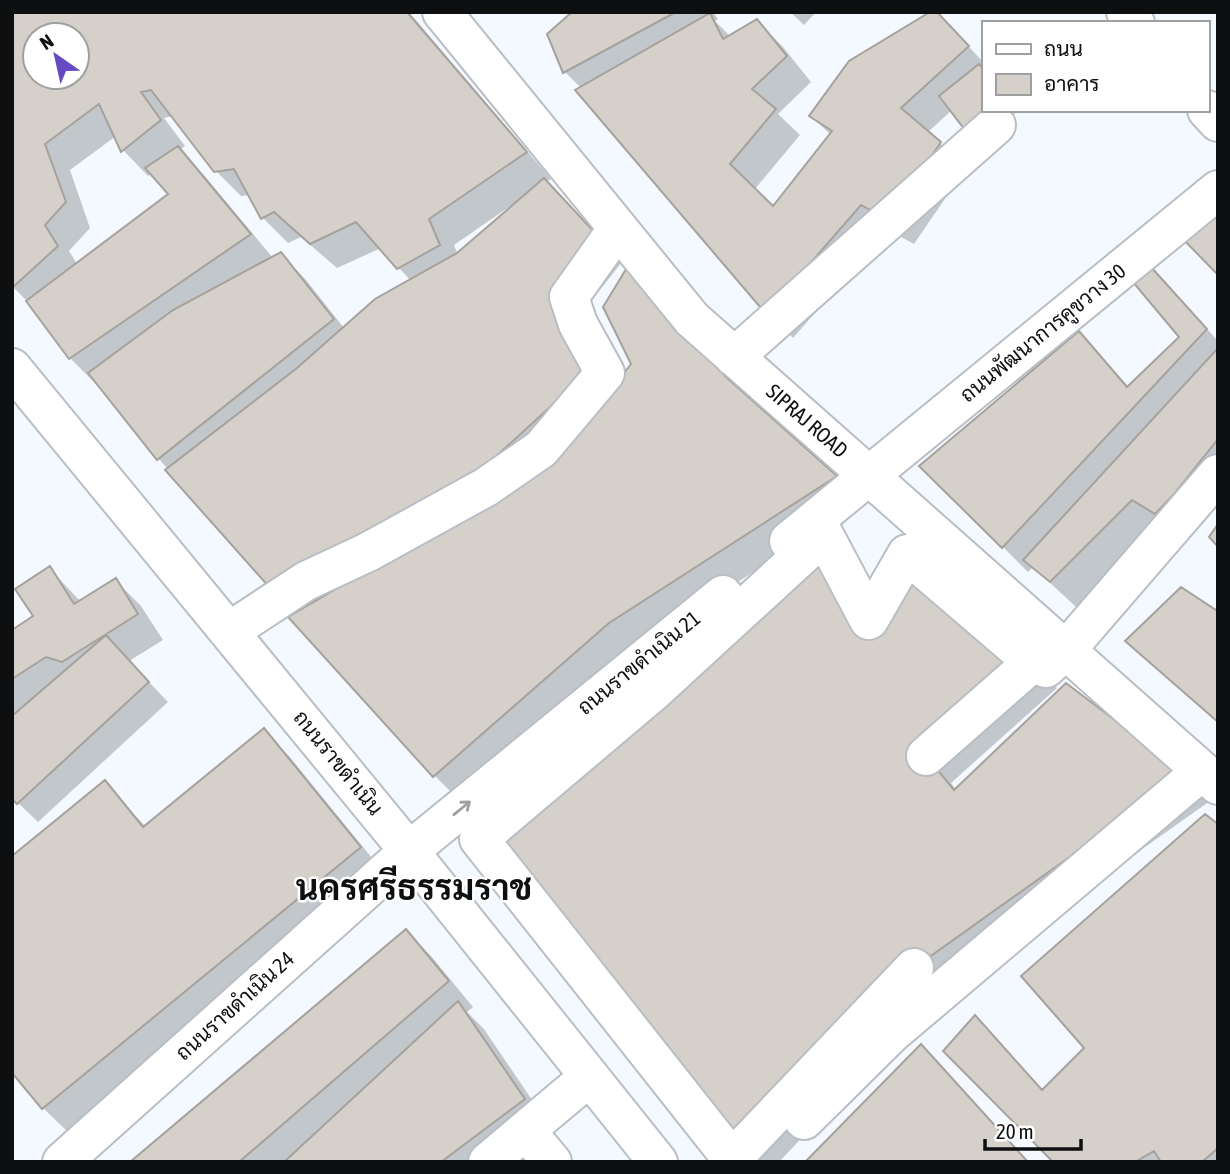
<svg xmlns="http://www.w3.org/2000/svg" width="1230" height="1174" font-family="'Asap Condensed',Sarabun,sans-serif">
<rect width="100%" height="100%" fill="#f3f9ff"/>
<path fill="#0003" fill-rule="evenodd" d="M 12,12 L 409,12 L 551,179 L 546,182 L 622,262 L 583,311 L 612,392 L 633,365 L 653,294 L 740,392 L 861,502 L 635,649 L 460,801 L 434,775 L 298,613 L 272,587 L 159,459 L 98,382 L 96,384 L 70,358 L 30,304 L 12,286 ZM 35,35 L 77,35 L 77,77 L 35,77 ZM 173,116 L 215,170 L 241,196 L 250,195 L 262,217 L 288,243 L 301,237 L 337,268 L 381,248 L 411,281 L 344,328 L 306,280 L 281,254 L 273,258 L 203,174 L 180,150 L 185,146 L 164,118 ZM 116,136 L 123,150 L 148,176 L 152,173 L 170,194 L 77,264 L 69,251 L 90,228 L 70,170 ZM 509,207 L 511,209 L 458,255 L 454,245 ZM 588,423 L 559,461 L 522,480 Z
M 574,12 L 713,12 L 718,19 L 715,21 L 731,37 L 757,21 L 783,47 L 811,82 L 778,114 L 800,135 L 754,190 L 773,208 L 831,135 L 811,116 L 960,37 L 983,62 L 983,110 L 1016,110 L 1017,112 L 979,141 L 952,110 L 928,132 L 966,168 L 914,244 L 888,230 L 793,338 L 768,313 L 581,88 L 565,72 L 549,35 Z
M 790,12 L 816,12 L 804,25 Z
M 1176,295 L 1218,341 L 1218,496 L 1158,524 L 1076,607 L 1033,567 L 1028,572 L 922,466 L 1079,333 L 1129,387 L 1181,337 Z
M 50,569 L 81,602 L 115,580 L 141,606 L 163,640 L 129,661 L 168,702 L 38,822 L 12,797 L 12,632 L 35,617 Z
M 1218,611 L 1218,723 L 1127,641 Z
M 876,612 L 1031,663 L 1057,688 L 951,783 L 956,790 L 1066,686 L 1210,801 L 939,993 L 779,1162 L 737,1162 Z
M 264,731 L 289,756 L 385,874 L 69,1133 L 43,1108 L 104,783 L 146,827 Z
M 1218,826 L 1218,1162 L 1055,1162 L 975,1018 L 1044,1091 L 1086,1048 Z
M 406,931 L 431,956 L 473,1007 L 467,1012 L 484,1029 L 549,1125 L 500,1162 L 132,1162 Z"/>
<path fill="#d6d0ca" stroke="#a6a19c" stroke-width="2" fill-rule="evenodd" d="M 12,12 L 407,12 L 527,152 L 429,219 L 440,245 L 397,269 L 356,222 L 310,244 L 274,212 L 261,219 L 234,169 L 214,172 L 151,90 L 141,92 L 161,120 L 121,152 L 99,104 L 45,144 L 66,202 L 45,225 L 58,246 L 12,288 ZM 35,35 L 77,35 L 77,77 L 35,77 Z
M 572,12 L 676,12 L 563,73 L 547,34 Z
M 930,12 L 937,12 L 969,46 L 901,108 L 941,142 L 888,220 L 861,205 L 766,314 L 575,90 L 710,13 L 723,39 L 757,19 L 787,56 L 752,89 L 776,109 L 730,164 L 773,206 L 832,131 L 809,116 L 849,61 Z
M 979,64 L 983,69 L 983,110 L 990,110 L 965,130 L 939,96 Z
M 178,146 L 251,234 L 69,359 L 26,301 L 168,194 L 145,168 Z
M 544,178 L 598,236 L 558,284 L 586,363 L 562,396 L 478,473 L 271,589 L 165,470 L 297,368 L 375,299 L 457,253 Z
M 1218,209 L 1218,275 L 1181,237 Z
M 281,252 L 334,319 L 157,460 L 88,373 L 173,310 Z
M 628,266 L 726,377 L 837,476 L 609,623 L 433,777 L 288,617 L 557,460 L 631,364 L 603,307 Z
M 1151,267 L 1207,329 L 1002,548 L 919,466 L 1079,331 L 1127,387 L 1179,337 L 1132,281 Z
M 1218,348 L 1218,439 L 1174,494 L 1155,514 L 1132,500 L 1050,582 L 1023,560 Z
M 1218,524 L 1218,547 L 1209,537 Z
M 824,535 L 869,620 L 907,554 L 1033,662 L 926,756 L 954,790 L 1066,683 L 1186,774 L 914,968 L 732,1159 L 479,839 Z
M 50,566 L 74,604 L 116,578 L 138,614 L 62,662 L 46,657 L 12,679 L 12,630 L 33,616 L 15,589 Z
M 1181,587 L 1216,610 L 1218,609 L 1218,722 L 1125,641 Z
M 106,635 L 149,682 L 17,804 L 12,799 L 12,716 Z
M 264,728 L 361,847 L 42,1109 L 12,1073 L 12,856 L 105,780 L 143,827 Z
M 1205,814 L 1218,824 L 1218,1148 L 1202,1162 L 1161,1162 L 1154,1151 L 1135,1162 L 1053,1162 L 943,1051 L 975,1015 L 1042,1090 L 1084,1048 L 1021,976 Z
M 406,929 L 449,981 L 239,1162 L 130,1162 Z
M 458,1001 L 525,1099 L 441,1162 L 284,1162 Z
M 921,1044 L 1028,1162 L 805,1162 Z"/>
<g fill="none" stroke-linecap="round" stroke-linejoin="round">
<defs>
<path id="minor" d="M 442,12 L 692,319 L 1218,785
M 1126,12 L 1135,23
M 1207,110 L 1218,122
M 734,357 L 996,125
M 789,541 L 1218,190
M 230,631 L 306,581 L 368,552 L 486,487 L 541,449 L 605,373 L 578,324 L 569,297 L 618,228
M 1046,668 L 1066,650 L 1218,474
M 409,851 L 723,595
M 914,968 L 732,1159 L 479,839 L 654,691 L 824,535 L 869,620 L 907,554 L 1033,662 L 926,756
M 804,1120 L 891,1034 L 1202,771
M 526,1131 L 552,1162
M 488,1162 L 589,1077"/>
<path id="major" d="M 12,368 L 409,851 L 658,1162
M 62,1162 L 409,851"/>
</defs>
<use href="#minor" stroke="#b9bec4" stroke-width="42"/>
<use href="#major" stroke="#b9bec4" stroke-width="42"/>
<use href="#minor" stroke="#fff" stroke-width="38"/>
<use href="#major" stroke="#fff" stroke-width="38"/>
</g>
<defs><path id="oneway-shaft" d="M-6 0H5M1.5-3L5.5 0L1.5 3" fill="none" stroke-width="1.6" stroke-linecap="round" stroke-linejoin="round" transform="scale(1.75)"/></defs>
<use stroke="#9e9fa0" href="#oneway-shaft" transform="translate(462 808) rotate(-39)"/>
<g text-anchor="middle" stroke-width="5" stroke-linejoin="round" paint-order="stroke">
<g font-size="21" fill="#0d0f11" stroke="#fff">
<text transform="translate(1043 333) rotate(-39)" y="7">ถนนพัฒนาการคูขวาง 30</text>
<text transform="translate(807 421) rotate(41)" y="7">SIPRAJ ROAD</text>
<text transform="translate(639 663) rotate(-39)" y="7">ถนนราขดำเนิน 21</text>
<text transform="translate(338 763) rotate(51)" y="7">ถนนราขดำเนิน</text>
<text transform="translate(235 1006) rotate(-42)" y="7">ถนนราขดำเนิน 24</text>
</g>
<g font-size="35" font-weight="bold" fill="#0d0f11" stroke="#fff">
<text x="414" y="900">นครศรีธรรมราช</text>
</g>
</g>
<rect width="1230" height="1174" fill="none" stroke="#0d0f11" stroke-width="28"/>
<rect x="982" y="21" width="228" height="91" fill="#ffffff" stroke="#9e9fa0" stroke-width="2"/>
<rect x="996" y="44" width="35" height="10" fill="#ffffff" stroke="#9e9fa0" stroke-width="2"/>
<text x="1044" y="56" font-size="21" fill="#0d0f11">ถนน</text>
<rect x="996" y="74" width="35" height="21" fill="#d6d0ca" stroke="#9e9fa0" stroke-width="2"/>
<text x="1044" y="91" font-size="21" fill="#0d0f11">อาคาร</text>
<g transform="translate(56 56) rotate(326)"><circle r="33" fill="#ffffff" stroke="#9e9fa0" stroke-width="2"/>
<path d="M0-5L12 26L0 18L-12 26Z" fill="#6749c2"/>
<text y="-10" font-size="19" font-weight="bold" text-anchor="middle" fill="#0d0f11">N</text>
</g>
<path d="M985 1139v10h96v-10" fill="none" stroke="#0d0f11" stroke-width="3.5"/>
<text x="996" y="1139" font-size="21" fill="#0d0f11" stroke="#ffffff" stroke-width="5" paint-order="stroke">20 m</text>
</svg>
